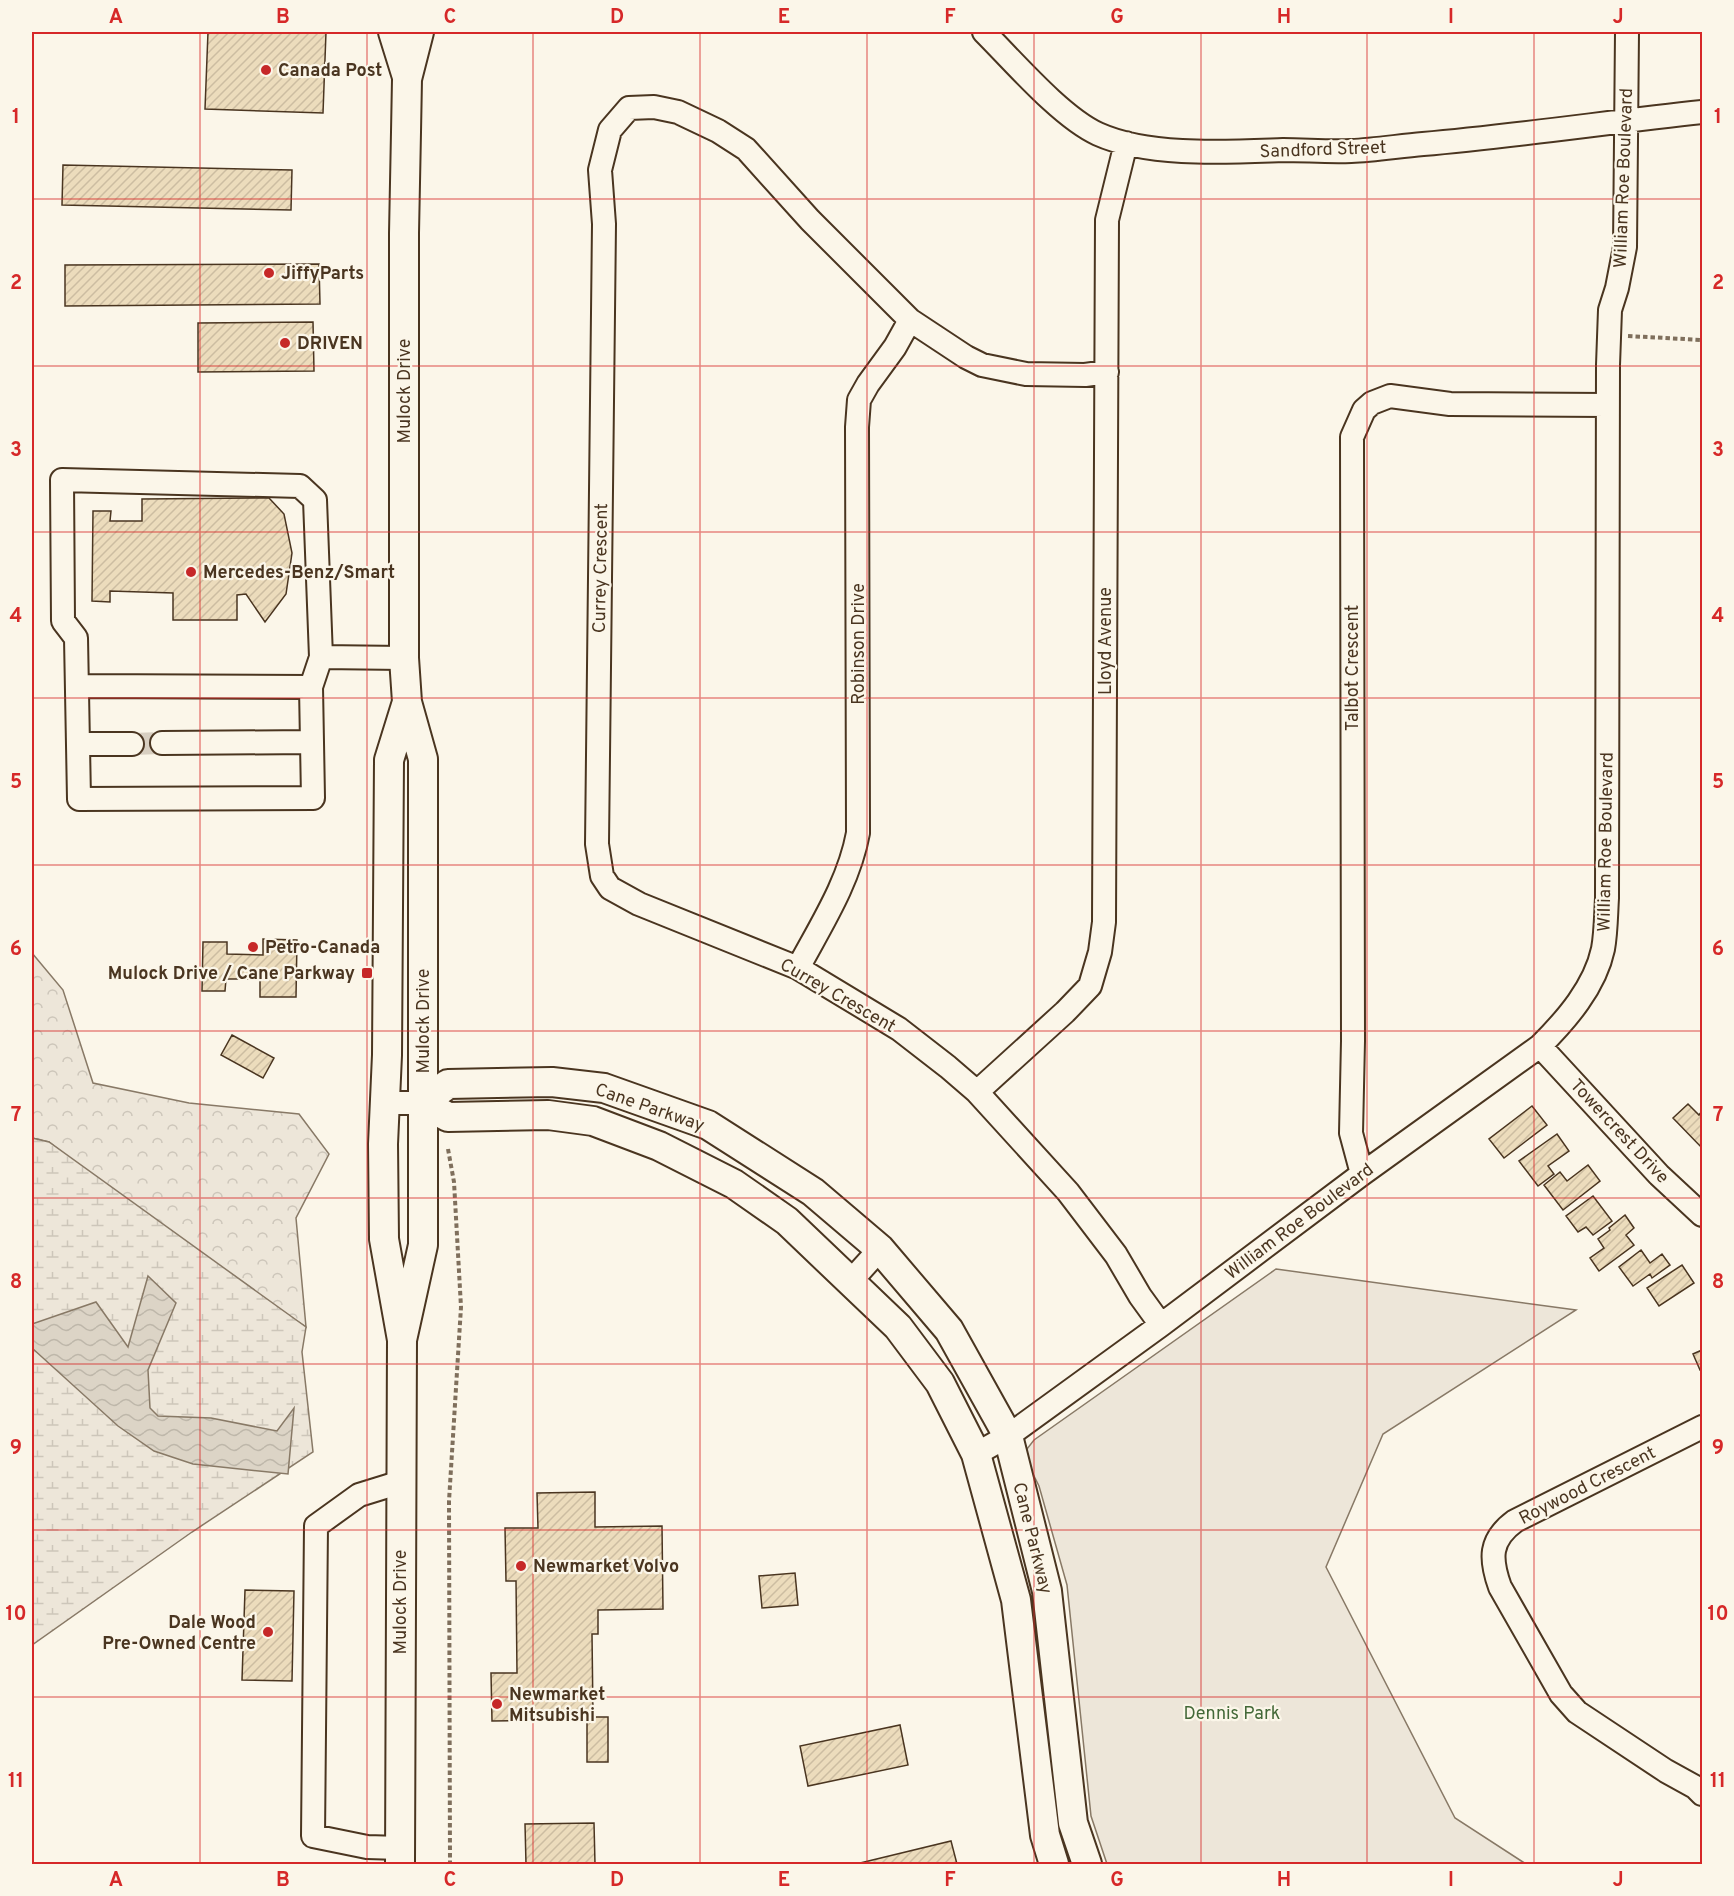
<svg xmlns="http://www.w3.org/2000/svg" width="1734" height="1896" font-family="Overpass,sans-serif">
<defs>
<pattern id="forest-crowns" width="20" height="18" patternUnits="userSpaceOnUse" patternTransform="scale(1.5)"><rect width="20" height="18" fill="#ede6d9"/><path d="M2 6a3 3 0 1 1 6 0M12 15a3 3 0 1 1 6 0" fill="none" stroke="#cdc6ba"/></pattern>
<pattern id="wetland-marsh" width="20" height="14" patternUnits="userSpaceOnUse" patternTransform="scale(1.5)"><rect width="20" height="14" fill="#ede6d9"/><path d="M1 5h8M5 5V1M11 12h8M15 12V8" fill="none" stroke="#cdc6ba"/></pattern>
<pattern id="water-waves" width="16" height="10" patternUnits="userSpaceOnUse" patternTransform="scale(1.5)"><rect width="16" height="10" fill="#dcd4c6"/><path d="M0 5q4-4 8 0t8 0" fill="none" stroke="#beb7aa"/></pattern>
<pattern id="building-hatch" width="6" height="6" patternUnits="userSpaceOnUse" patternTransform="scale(1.5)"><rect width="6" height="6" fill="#ecdcbc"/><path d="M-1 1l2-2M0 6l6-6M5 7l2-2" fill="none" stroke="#ccbda1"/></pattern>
</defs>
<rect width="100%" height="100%" fill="#fbf6e9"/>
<path fill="url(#forest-crowns)" stroke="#887966" stroke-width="1.5" d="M 32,953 L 63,990 L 93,1083 L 189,1103 L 299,1114 L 329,1154 L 296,1218 L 306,1327 L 175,1241 L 49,1142 L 32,1138 Z"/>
<path fill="url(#wetland-marsh)" stroke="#887966" stroke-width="1.5" d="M 32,1138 L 49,1142 L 306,1327 L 302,1352 L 313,1452 L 192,1532 L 32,1645 Z"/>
<path fill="#ede6d9" stroke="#887966" stroke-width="1.5" d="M 1276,1269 L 1576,1310 L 1383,1434 L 1326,1567 L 1455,1818 L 1526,1864 L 1107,1864 L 1091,1816 L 1067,1585 L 1039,1486 L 1023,1454 L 1034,1440 Z"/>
<path fill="url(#water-waves)" stroke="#887966" stroke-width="1.5" d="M 148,1276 L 176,1303 L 148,1370 L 150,1408 L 158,1416 L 211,1418 L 277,1431 L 294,1408 L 288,1474 L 193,1464 L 154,1451 L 118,1426 L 32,1348 L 32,1324 L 96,1302 L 128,1347 Z"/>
<path fill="url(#building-hatch)" stroke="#4a3520" stroke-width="1.5" d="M 208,32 L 326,32 L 323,113 L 205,109 Z
M 63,165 L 292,170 L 291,210 L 62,205 Z
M 319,264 L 320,304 L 65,306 L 65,265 Z
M 313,322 L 314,371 L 198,372 L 198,323 Z
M 269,498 L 284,514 L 292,553 L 286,594 L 265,622 L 246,594 L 237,595 L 237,620 L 173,620 L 173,593 L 110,591 L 110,602 L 92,601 L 93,511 L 111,511 L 110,521 L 142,521 L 142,499 Z
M 263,939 L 297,940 L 296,997 L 260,997 L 260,979 L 226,979 L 225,991 L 202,991 L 203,942 L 227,942 L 227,954 L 263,955 Z
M 232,1035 L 274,1058 L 263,1078 L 221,1055 Z
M 1688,1104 L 1699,1115 L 1702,1111 L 1702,1148 L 1673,1118 Z
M 1532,1106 L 1547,1125 L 1504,1158 L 1489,1139 Z
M 1557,1134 L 1569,1151 L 1548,1166 L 1554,1174 L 1538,1186 L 1519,1161 Z
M 1588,1165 L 1600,1181 L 1563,1210 L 1544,1185 L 1560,1172 L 1567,1181 Z
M 1593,1196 L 1612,1221 L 1593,1235 L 1586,1227 L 1578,1232 L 1566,1216 Z
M 1625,1215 L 1634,1228 L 1626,1235 L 1634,1245 L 1599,1271 L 1590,1258 L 1604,1248 L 1598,1239 L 1610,1230 L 1609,1228 Z
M 1641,1250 L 1650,1263 L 1662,1254 L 1670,1265 L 1652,1278 L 1650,1274 L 1633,1286 L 1619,1267 Z
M 1682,1265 L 1694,1283 L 1659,1306 L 1647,1288 Z
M 1702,1350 L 1702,1369 L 1700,1370 L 1693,1354 Z
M 595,1492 L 595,1527 L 662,1526 L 663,1609 L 598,1610 L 598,1634 L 592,1634 L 593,1715 L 545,1715 L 545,1720 L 492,1721 L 491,1673 L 517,1673 L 516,1581 L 506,1581 L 505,1528 L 538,1528 L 537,1493 Z
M 795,1573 L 798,1605 L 762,1608 L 759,1576 Z
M 245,1590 L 294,1591 L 292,1681 L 242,1680 Z
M 587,1717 L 608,1717 L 608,1762 L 587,1762 Z
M 900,1725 L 908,1765 L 808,1786 L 800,1746 Z
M 594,1823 L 595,1864 L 526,1864 L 525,1824 Z
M 951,1841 L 957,1864 L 856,1864 Z"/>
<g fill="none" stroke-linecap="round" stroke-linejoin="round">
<path stroke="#d8cfc1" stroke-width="22" stroke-dasharray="22 11" stroke-linecap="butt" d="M 132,744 L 162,743"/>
<defs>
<path id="minor" d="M 984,32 C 1014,62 1061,117 1098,134 C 1149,157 1228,152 1283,150 C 1305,150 1328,152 1351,151 C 1375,150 1399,146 1423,144 C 1516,136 1609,122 1702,112
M 1107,372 L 1085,375 L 1026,374 L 982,365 L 966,357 L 910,320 L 810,220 L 746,149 L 718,131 L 678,112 L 654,107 L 629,108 L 610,130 L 600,170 L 604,224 L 597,844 L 602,876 L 610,888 L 639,904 L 798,968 L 899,1029 L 948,1067 L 977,1092 L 1068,1192 L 1116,1255 L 1140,1296 L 1161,1325
M 321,657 L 311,687 L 313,798 L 79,799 L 76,638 L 63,621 L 62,480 L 300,486 L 315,500 L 321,657 L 404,658
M 77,686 L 311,687
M 162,743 L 312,742
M 78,744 L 132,744
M 798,968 C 821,925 849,882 858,833 L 857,427 L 859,400 L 868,384 L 895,347 L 910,320
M 1540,1046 L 1659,1175 L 1702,1215
M 977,1092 L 1065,1012 L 1090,986 L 1100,952 L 1104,922 L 1107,220 L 1126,143
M 386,1103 L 423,1103
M 1362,1174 L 1351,1133 L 1353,1041 L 1352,437 L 1364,410 L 1372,403 L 1390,396 L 1450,404 L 1607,405
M 850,1282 L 880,1249
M 1702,1427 L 1515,1521 C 1489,1540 1490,1559 1500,1587 L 1561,1694 L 1577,1712 L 1666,1771 L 1695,1787 L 1702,1794
M 976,1454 L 1008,1436 L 1161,1325 L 1362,1174 L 1540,1046 C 1566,1020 1595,987 1603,949 C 1606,933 1606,914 1607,898 L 1608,365 L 1610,310 L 1617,288 L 1625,247 L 1627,32
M 400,1848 L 367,1847 L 313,1836 L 316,1526 L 359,1495 L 401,1482"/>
<path id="major" d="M 393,32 L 407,77
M 423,1103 L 448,1084 L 552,1082 L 604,1088 L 708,1125 L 813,1192 L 880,1249 L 949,1330 L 1008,1436 L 1047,1591 L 1073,1823 L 1087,1864
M 423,1103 L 448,1117 L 548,1115 L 593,1121 L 659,1146 L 734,1184 L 787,1221 L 898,1327 L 940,1383 L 976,1454 L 1016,1600 L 1045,1835 L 1054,1864
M 402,1340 L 423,1245 L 423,759 L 407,702 L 404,658 L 404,233 L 406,132 L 407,79 L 419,32
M 400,1864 L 402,1340 L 384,1239 L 383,1144 L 387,1055 L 389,760 L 407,702"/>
</defs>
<use href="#minor" stroke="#4a3520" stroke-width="26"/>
<use href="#major" stroke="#4a3520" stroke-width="32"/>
<path stroke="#7f6f5c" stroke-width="4" stroke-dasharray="4.5 3" stroke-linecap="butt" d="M 1628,336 L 1702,340
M 448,1149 L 454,1182 L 461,1307 L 449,1501 L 450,1864"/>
<use href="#minor" stroke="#fbf6e9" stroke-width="22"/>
<use href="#major" stroke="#fbf6e9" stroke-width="28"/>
</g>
<path fill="none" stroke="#d62828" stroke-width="1.5" stroke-opacity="0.55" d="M 200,32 L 200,1864M 367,32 L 367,1864M 533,32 L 533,1864M 700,32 L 700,1864M 867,32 L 867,1864M 1034,32 L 1034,1864M 1201,32 L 1201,1864M 1367,32 L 1367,1864M 1534,32 L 1534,1864M 32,199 L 1702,199M 32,366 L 1702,366M 32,532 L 1702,532M 32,698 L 1702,698M 32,865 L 1702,865M 32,1031 L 1702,1031M 32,1198 L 1702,1198M 32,1364 L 1702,1364M 32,1530 L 1702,1530M 32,1697 L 1702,1697"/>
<g fill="#c62828" stroke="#fbf6e9" stroke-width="2">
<circle cx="266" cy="70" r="6"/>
<circle cx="269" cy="273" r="6"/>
<circle cx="285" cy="343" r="6"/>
<circle cx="191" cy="572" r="6"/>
<circle cx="253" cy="947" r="6"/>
<rect x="361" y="967" width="12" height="12" rx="3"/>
<circle cx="521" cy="1566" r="6"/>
<circle cx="268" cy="1632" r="6"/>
<circle cx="497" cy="1704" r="6"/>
</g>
<g text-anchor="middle" stroke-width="4.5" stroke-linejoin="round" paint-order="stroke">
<g font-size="18" font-weight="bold" fill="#4a3520" stroke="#fbf6e9" text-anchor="start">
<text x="278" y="76">Canada Post</text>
<text x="281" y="279">JiffyParts</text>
<text x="297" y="349">DRIVEN</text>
<text x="203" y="578">Mercedes-Benz/Smart</text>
<text x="265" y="953">Petro-Canada</text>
<text x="355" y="979" text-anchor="end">Mulock Drive / Cane Parkway</text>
<text x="533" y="1572">Newmarket Volvo</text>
<text x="256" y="1628" text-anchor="end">Dale Wood<tspan x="256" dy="21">Pre-Owned Centre</tspan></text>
<text x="509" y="1700">Newmarket<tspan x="509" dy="21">Mitsubishi</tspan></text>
</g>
<g font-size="18" fill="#4a3520" stroke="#fbf6e9">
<text transform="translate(1323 149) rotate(-2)" y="6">Sandford Street</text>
<text transform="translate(1623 178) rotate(-88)" y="6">William Roe Boulevard</text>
<text transform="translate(404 391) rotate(-90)" y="6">Mulock Drive</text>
<text transform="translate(600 568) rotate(-89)" y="6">Currey Crescent</text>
<text transform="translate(1105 641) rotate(-90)" y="6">Lloyd Avenue</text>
<text transform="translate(858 644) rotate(-90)" y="6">Robinson Drive</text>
<text transform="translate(1352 668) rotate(-90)" y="6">Talbot Crescent</text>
<text transform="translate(1605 842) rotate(-89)" y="6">William Roe Boulevard</text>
<text transform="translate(838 995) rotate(30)" y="6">Currey Crescent</text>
<text transform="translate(423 1021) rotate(-90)" y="6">Mulock Drive</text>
<text transform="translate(650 1107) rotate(19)" y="6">Cane Parkway</text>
<text transform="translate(1620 1131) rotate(47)" y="6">Towercrest Drive</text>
<text transform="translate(1299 1221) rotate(-37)" y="6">William Roe Boulevard</text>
<text transform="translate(1587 1485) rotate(-27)" y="6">Roywood Crescent</text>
<text transform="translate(1033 1538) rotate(76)" y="6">Cane Parkway</text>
<text transform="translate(400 1602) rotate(-90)" y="6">Mulock Drive</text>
</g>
<g font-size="18" fill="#436837" stroke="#fbf6e9">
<text x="1232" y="1719">Dennis Park</text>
</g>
</g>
<rect width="1734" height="1896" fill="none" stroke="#fbf6e9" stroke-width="66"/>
<rect x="33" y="33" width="1668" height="1830" fill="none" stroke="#d62828" stroke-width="2"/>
<g font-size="20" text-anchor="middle" font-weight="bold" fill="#d62828">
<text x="116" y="23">A</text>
<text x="283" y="23">B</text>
<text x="450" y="23">C</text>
<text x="617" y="23">D</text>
<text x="784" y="23">E</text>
<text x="950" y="23">F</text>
<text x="1117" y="23">G</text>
<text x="1284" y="23">H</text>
<text x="1451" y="23">I</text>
<text x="1618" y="23">J</text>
<text x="16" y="123">1</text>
<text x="1718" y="123">1</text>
<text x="16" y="289">2</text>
<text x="1718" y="289">2</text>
<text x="16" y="456">3</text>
<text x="1718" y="456">3</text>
<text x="16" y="622">4</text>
<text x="1718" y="622">4</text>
<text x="16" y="788">5</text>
<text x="1718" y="788">5</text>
<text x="16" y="955">6</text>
<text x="1718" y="955">6</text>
<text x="16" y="1121">7</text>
<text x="1718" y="1121">7</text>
<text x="16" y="1288">8</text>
<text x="1718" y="1288">8</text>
<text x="16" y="1454">9</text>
<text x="1718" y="1454">9</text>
<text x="16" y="1620">10</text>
<text x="1718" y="1620">10</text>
<text x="16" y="1787">11</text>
<text x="1718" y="1787">11</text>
<text x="116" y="1886">A</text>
<text x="283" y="1886">B</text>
<text x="450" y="1886">C</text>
<text x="617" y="1886">D</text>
<text x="784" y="1886">E</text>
<text x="950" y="1886">F</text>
<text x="1117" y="1886">G</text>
<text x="1284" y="1886">H</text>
<text x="1451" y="1886">I</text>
<text x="1618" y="1886">J</text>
</g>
</svg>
